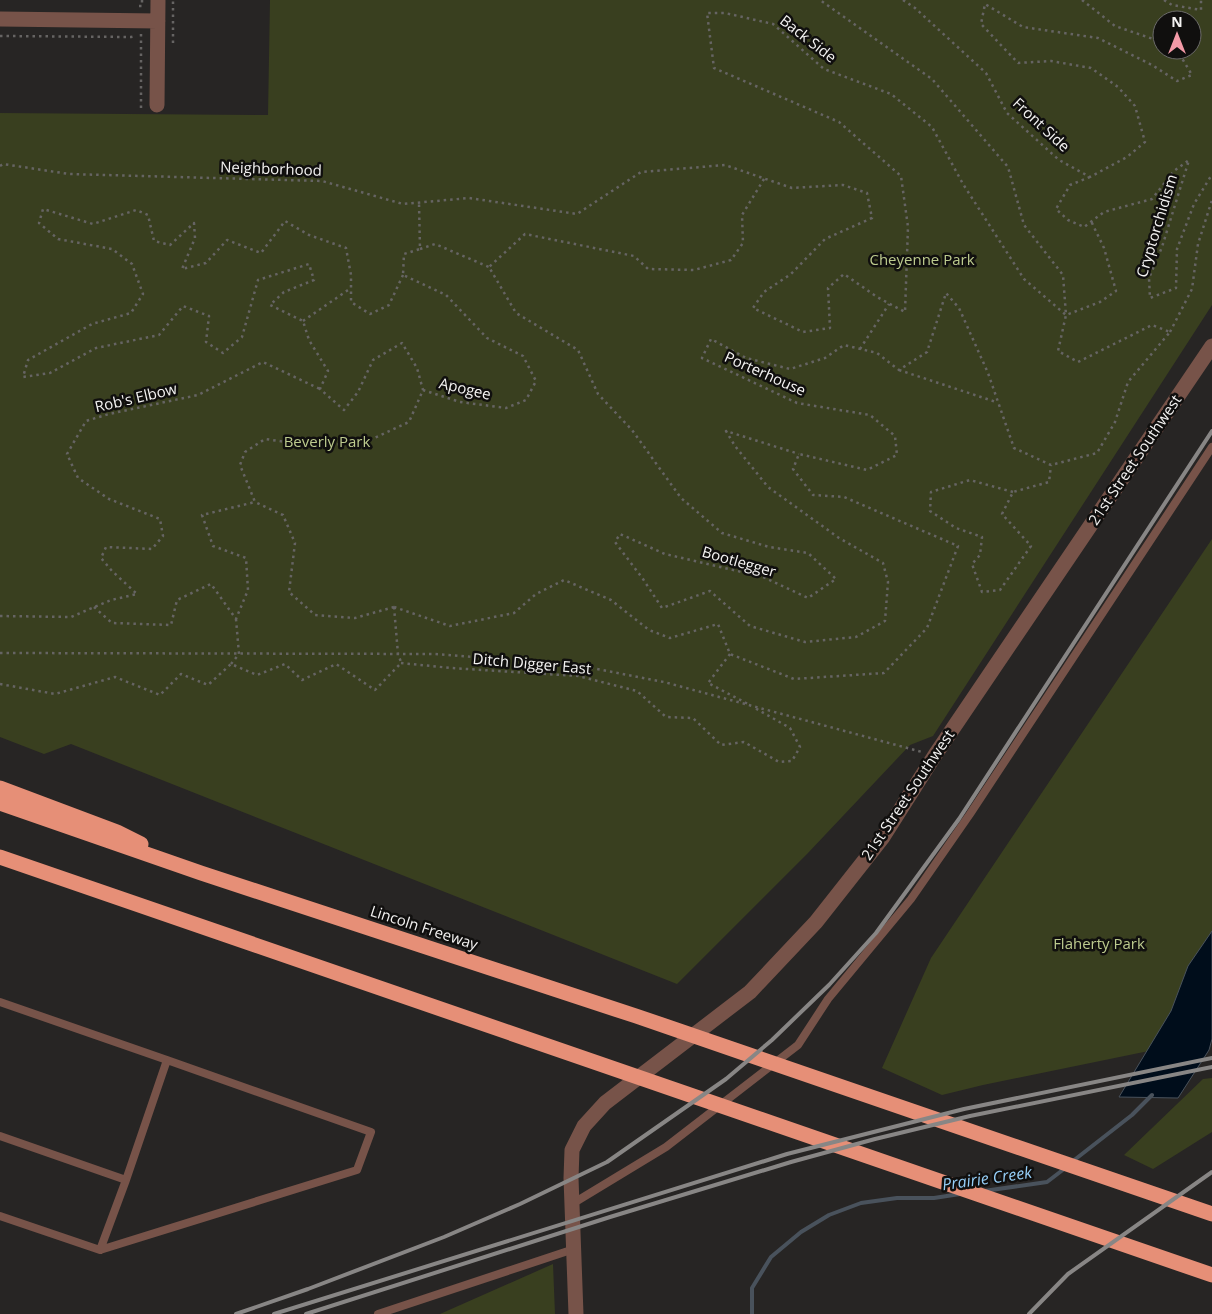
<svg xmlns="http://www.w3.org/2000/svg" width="1212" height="1314" font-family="'Open Sans',sans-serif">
<rect width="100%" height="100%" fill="#272524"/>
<path fill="#393f1f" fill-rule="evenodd" d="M 270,0 L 1212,0 L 1212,305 L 933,736 L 910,745 L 808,853 L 677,984 L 71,744 L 44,754 L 0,737 L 0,113 L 268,115 ZM 1162,20 L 1192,20 L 1192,50 L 1162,50 Z
M 1212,539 L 1212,1038 L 983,1085 L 942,1095 L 882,1068 L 931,958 Z
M 1212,1078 L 1212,1132 L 1153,1169 L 1124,1155 L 1203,1079 Z
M 553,1264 L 555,1314 L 440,1314 Z"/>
<path fill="#000d1b" stroke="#49525c" d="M 1212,931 L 1212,1039 L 1209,1050 L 1178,1098 L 1119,1097 L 1171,1011 L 1188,966 Z"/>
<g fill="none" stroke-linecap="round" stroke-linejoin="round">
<path stroke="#49525c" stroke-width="4" d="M 1073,1161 L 1132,1115 L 1152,1095
M 984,1191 L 1047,1182 L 1064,1169
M 752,1314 L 752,1288 L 771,1257 L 801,1232 L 829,1215 L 861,1203 L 897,1198 L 934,1198 L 960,1194"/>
<path stroke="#666463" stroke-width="2.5" stroke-dasharray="2.5 4" stroke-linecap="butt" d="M 903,0 L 915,8 L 986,73 L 1007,113 L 1059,160 L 1090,177 L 1127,157 L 1145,142 L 1135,106 L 1118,87 L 1091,68 L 1051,61 L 1018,63 L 981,24 L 985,4 L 1023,27 L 1098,38 L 1152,65 L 1177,81 L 1192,75 L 1177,50
M 1082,0 L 1115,26 L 1162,42
M 1164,0 L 1172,5 L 1201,10 L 1201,0
M 139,6 L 142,6 L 142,0
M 141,34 L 141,111
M 0,36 L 131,37 L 136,36
M 173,43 L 173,0
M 0,166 L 3,164 L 69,174 L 322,181 L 403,204 L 469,198 L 577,214 L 641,172 L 725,165 L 792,188 L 843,185 L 867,193 L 872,218 L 825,239 L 791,274 L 764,292 L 753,308 L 803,332 L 830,328 L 828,288 L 844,274 L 877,297 L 905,312 L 908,227 L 901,176 L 839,122 L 714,68 L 707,13 L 725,13 L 773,24 L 824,69 L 891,94 L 932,127 L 963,184 L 1024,279 L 1066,315 L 1063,275 L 1024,225 L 1008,167 L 932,79 L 820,0
M 1090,177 L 1070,185 L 1056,209 L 1068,220 L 1084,227 L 1104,212 L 1152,199 L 1174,171 L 1189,160 L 1162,247 L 1149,278 L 1150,298 L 1176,288 L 1177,249 L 1194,204 L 1211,176 L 1212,178
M 764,179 L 742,215 L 743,243 L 731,260 L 694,270 L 648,269 L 634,256 L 525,234 L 489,267 L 516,313 L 578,350 L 598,394 L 632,430 L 681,498 L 722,533 L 769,547 L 808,553 L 836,579 L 808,598 L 763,577 L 665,554 L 620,534 L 615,542 L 643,579 L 662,608 L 710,591 L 750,626 L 805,642 L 856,637 L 885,621 L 888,582 L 883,563 L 839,538 L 768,487 L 735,446 L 726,431 L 799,454
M 420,249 L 435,244 L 489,267
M 403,275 L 389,305 L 370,314 L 351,302 L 351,275 L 346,248 L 309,235 L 285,221 L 261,253 L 227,240 L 206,263 L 182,269 L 195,238 L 194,223 L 170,245 L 154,241 L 148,215 L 136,210 L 93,224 L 43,209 L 39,223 L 58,239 L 112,249 L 132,264 L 143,294 L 131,313 L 92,324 L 28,360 L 23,377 L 50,373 L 96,348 L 159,335 L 183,306 L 209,316 L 206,342 L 223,353 L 242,337 L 258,280 L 309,264 L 314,280 L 284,292 L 270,305 L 303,321 L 309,340 L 328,371 L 320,389 L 344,410 L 358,392 L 373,360 L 402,343 L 417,368 L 423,390
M 303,321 L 351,288
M 1170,332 L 1192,289 L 1198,244 L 1212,200
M 860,349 L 889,304
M 899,370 L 996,402
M 1013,492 L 970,480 L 931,492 L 930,511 L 956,528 L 982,537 L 980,555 L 972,564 L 982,592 L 1000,590 L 1031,546 L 1002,514 L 1013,492 L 1049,482 L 1051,465
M 94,607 L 112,623 L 171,625 L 177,600 L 211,584 L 236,619 L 248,590 L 246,558 L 213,546 L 202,515 L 255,502
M 394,607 L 450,626 L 514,613 L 536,594 L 564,580 L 611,600 L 649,630 L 670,638 L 718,624 L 730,654 L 794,679 L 884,673 L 927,628 L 958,546 L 844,497 L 813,495 L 793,469 L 799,454 L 867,470 L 897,455 L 895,436 L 870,415 L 797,403 L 702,358 L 711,339 L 746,358 L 790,369 L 825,358 L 844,345 L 877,353 L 899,370 L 927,352 L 946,293 L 959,308 L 988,373 L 1014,448 L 1051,465 L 1097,453 L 1115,422 L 1128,382 L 1170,332 L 1152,325 L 1078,362 L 1058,351 L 1066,315 L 1100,302 L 1116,291 L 1104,248 L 1091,221
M 394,607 L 355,618 L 315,615 L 289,592 L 295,543 L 283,515 L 255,502 L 240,465 L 245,452 L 265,439 L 322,447 L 372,439 L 409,422 L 423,390 L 460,402 L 506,408 L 526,400 L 536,381 L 523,356 L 487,338 L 446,295 L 403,275 L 404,254 L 420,249 L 419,203
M 394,607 L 398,654 L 401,662
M 0,616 L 71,617 L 111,600 L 137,594 L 112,571 L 101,558 L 106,547 L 152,549 L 163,536 L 160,519 L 109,499 L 78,478 L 67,454 L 86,421 L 109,414 L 198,395 L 263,362 L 320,389
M 0,653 L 435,654 L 576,665 L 664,682 L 922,752
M 730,654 L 708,683 L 748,704
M 401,663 L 451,668 L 578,676 L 637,691 L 666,717 L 693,718 L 721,745 L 744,742 L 779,762 L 792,761 L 800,747 L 790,728 L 755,708
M 231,664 L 239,654 L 236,619
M 0,684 L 55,694 L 115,677 L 160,695 L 181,674 L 208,685 L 231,664 L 257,675 L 285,664 L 302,680 L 336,664 L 375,690 L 401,663"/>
<path stroke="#775349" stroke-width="8" d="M 0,1002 L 167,1060 L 126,1180 L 0,1136
M 572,1204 L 666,1147 L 798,1045 L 828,999 L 911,899 L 970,814 L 1212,447
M 0,1216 L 100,1250 L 126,1180
M 100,1250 L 357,1170 L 371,1132 L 167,1060
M 378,1314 L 574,1249"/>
<path stroke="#775349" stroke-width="15" d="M 0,19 L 158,21
M 157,105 L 158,0
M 576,1314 L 571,1178 L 572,1150 L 584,1126 L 605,1103 L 750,992 L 816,922 L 883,837 L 935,755 L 1212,346"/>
<path stroke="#e68f77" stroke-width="15" d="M 0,788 L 117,832 L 141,844
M 0,803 L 201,873 L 636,1016 L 1212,1214
M 0,857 L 1212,1275"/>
<path stroke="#888685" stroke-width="4" d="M 236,1314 L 308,1289 L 444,1237 L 520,1204 L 607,1162 L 726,1079 L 772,1040 L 829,985 L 876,933 L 959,819 L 1212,431
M 274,1314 L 787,1154 L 964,1109 L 1212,1058
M 306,1314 L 610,1217 L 791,1162 L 875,1139 L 970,1116 L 1212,1067
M 1029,1314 L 1068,1274 L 1212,1172"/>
</g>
<g text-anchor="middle" stroke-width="5" stroke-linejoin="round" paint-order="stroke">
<g font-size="15" fill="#f4f3f2" stroke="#100f0e">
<text transform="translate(808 39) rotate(38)" y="5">Back Side</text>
<text transform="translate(1041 125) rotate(43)" y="5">Front Side</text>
<text transform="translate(271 169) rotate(2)" y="5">Neighborhood</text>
<text transform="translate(1157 226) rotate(-73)" y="5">Cryptorchidism</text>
<text transform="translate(765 374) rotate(24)" y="5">Porterhouse</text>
<text transform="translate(465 389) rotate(13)" y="5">Apogee</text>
<text transform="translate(136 398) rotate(-13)" y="5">Rob's Elbow</text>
<text transform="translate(1135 460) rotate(-56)" y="5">21st Street Southwest</text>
<text transform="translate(739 562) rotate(16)" y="5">Bootlegger</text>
<text transform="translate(532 664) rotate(5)" y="5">Ditch Digger East</text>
<text transform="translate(908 795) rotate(-56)" y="5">21st Street Southwest</text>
<text transform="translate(424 928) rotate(18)" y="5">Lincoln Freeway</text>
</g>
<g font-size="15" fill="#bdcb8e" stroke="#100f0e">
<text x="922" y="265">Cheyenne Park</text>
<text x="327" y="447">Beverly Park</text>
<text x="1099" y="949">Flaherty Park</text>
</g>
<g font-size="16" font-style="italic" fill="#96cff8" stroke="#100f0e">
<text transform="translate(987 1178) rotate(-8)" y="6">Prairie Creek</text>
</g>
</g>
<g transform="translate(1177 35)"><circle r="24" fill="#100f0e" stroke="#6b6a69"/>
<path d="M0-4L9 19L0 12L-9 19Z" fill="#f39aa7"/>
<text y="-8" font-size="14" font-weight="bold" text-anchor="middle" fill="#f4f3f2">N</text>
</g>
</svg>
